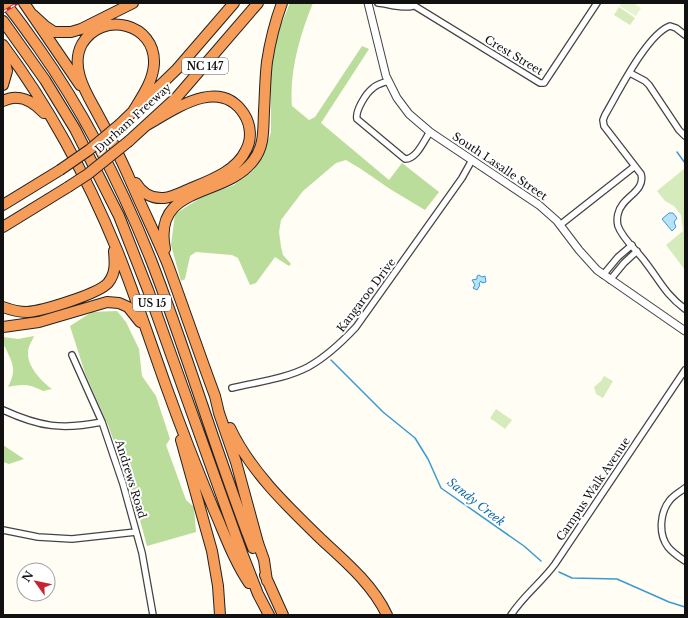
<svg xmlns="http://www.w3.org/2000/svg" width="688" height="618" font-family="'Libre Baskerville',serif">
<rect width="100%" height="100%" fill="#fffdf4"/>
<path fill="#d6ebbc" d="M 619,7 L 635,18 L 630,25 L 614,15 Z
M 685,168 L 685,270 L 666,245 L 683,231 L 681,215 L 674,206 L 665,201 L 657,191 Z
M 604,376 L 613,381 L 603,398 L 596,394 L 594,387 L 601,381 Z
M 496,409 L 512,420 L 505,429 L 490,418 Z"/>
<path fill="#badd9b" d="M 290,3 L 313,3 C 300,34 289,73 292,106 L 309,120 L 315,117 L 362,46 L 369,49 L 321,123 L 389,180 L 402,163 L 439,192 L 425,210 L 390,189 L 361,169 L 346,160 L 336,163 L 303,191 L 281,220 L 279,232 L 281,247 L 283,255 L 291,264 L 289,266 L 275,257 L 256,283 L 250,285 L 238,258 L 232,255 L 196,252 L 190,256 L 185,279 L 181,281 L 171,245 L 175,214 L 202,197 L 234,185 L 253,171 L 263,157 L 271,132 L 271,76 L 277,34 Z
M 117,311 L 126,322 L 139,349 L 142,376 L 156,396 L 170,439 L 166,445 L 186,500 L 194,507 L 196,532 L 147,546 L 132,491 L 108,425 L 85,373 L 70,326 L 92,312 Z
M 34,336 C 32,341 28,347 28,352 C 27,366 41,381 52,389 L 43,391 C 29,384 23,384 8,387 C 17,369 13,364 5,347 L 3,345 L 3,337 L 18,339 Z
M 3,445 L 24,459 L 9,464 L 3,462 Z"/>
<path fill="#e7f2ce" d="M 621,3 L 633,3 L 641,8 L 636,16 L 620,6 Z"/>
<path fill="#b7e2f8" stroke="#3c9ad1" d="M 669,213 L 673,213 L 677,218 L 674,222 L 676,227 L 672,231 L 662,219 Z
M 479,275 L 482,277 L 485,276 L 486,282 L 482,283 L 481,281 L 480,282 L 479,284 L 480,285 L 477,290 L 473,288 L 475,285 L 472,280 L 477,279 L 477,276 Z"/>
<g fill="none" stroke-linecap="round" stroke-linejoin="round">
<path stroke="#3c9ad1" stroke-width="1.5" d="M 677,152 L 685,163
M 331,360 L 383,412 L 415,438 L 428,459 L 441,488 L 524,546 L 541,561
M 559,572 L 572,578 L 617,579 L 669,602 L 685,607"/>
<defs>
<path id="minor" d="M 378,3 C 389,4 401,9 413,6
M 410,3 L 540,83 L 544,83 L 597,3
M 685,35 L 676,28 L 670,26 C 647,34 618,93 605,115 L 603,120 L 604,126 L 641,174 C 646,192 621,197 618,214 C 617,218 617,222 618,226 C 623,240 638,251 646,263 C 660,281 665,294 685,309
M 630,73 L 645,81 L 649,85 L 679,130 L 685,136
M 388,81 C 383,83 377,84 373,88 C 366,93 355,111 357,119 L 405,159 C 417,159 424,140 430,132
M 560,225 L 635,166
M 603,275 L 618,257 L 632,245
M 610,280 L 624,263 L 637,251
M 72,355 L 102,422 L 123,484 L 142,553 L 153,615
M 232,388 C 257,382 285,379 308,367 C 326,357 342,342 356,327 L 462,178 L 472,160
M 3,410 C 40,427 62,430 102,422
M 685,488 C 680,492 674,495 670,500 C 660,512 658,534 668,547 C 672,552 679,557 685,561
M 3,530 L 38,537 L 72,539 L 136,532
M 511,615 C 523,596 542,582 555,564 L 685,370"/>
<path id="tertiary" d="M 368,3 L 386,76 L 397,98 L 409,114 L 430,132 L 539,205 L 557,221 L 579,250 L 597,270 L 685,331"/>
<path id="motorway" d="M 5,3 C 17,17 27,32 38,47 C 84,112 121,185 151,260 C 188,355 216,453 253,548
M 24,3 L 80,85
M 33,15 L 45,26 L 54,32 L 71,32 L 81,29 L 133,3
M 3,21 L 45,80 L 75,129 L 119,216 L 148,290 L 242,553 L 258,594 L 269,615
M 3,45 C 50,108 87,177 117,250 C 135,295 150,341 166,386 C 181,428 197,469 214,510 C 225,535 234,561 249,583
M 3,54 L 7,71 L 3,85
M 3,101 C 18,93 33,101 44,113
M 132,113 C 141,98 153,82 154,64 C 156,23 102,10 82,44 C 70,66 85,91 95,109 C 110,136 123,163 135,191 C 146,216 158,240 168,265 C 184,309 199,353 215,396 L 219,413 L 236,462 L 258,543 L 264,560 L 267,581
M 120,124 L 177,69 L 234,3
M 129,141 L 177,97 L 258,3
M 136,183 C 142,193 152,199 164,198 C 172,197 180,193 187,190 C 208,181 236,172 246,150 C 252,139 251,125 244,114 C 220,76 175,109 147,125
M 3,205 L 60,170
M 3,227 L 68,187
M 165,249 C 152,184 225,198 253,161 C 265,146 263,129 264,111 C 265,95 265,78 267,62 C 270,42 275,22 282,3
M 3,307 C 11,310 19,312 27,312 C 43,311 98,294 108,283 C 116,273 115,263 114,251
M 3,327 L 39,322 L 107,302 L 119,303 L 128,307 L 140,322
M 230,428 C 251,472 287,506 322,540 C 346,562 373,585 387,615
M 181,440 L 212,551 L 218,586 L 220,615
M 265,575 L 283,615"/>
</defs>
<use href="#minor" stroke="#444" stroke-width="8"/>
<use href="#tertiary" stroke="#444" stroke-width="9"/>
<use href="#motorway" stroke="#222" stroke-width="12"/>
<use href="#minor" stroke="#fff" stroke-width="5.5"/>
<use href="#tertiary" stroke="#fff" stroke-width="7"/>
<use href="#motorway" stroke="#f79d5a" stroke-width="10"/>
<defs>
<path id="rail" d="M 3,12 L 18,3"/>
</defs>
<use href="#rail" stroke="#c52430" stroke-width="3"/>
<use href="#rail" stroke="#fff" stroke-width="1.5" stroke-dasharray="4.5" stroke-linecap="butt"/>
<defs>
<path id="motorway-bridge" d="M 60,170 L 89,150 L 120,124
M 68,187 L 88,174 L 129,141"/>
</defs>
<use href="#motorway-bridge" stroke="#222" stroke-width="12" stroke-linecap="butt"/>
<use href="#motorway-bridge" stroke="#f79d5a" stroke-width="10"/>
</g>
<g text-anchor="middle" stroke-width="4" stroke-linejoin="round" paint-order="stroke">
<g fill="#fff" stroke="#585858" stroke-width="1">
<rect x="182" y="58" width="46" height="16" rx="3"/>
<rect x="133" y="295" width="38" height="16" rx="3"/>
</g>
<g font-size="10" font-weight="bold" fill="#111">
<text x="205" y="70">NC 147</text>
<text x="152" y="307">US 15</text>
</g>
<g font-size="11" fill="#111" stroke="#fff">
<text transform="translate(514 55) rotate(31)" y="4">Crest Street</text>
<text transform="translate(133 118) rotate(-42)" y="4">Durham Freeway</text>
<text transform="translate(500 166) rotate(34)" y="4">South Lasalle Street</text>
<text transform="translate(366 295) rotate(-53)" y="4">Kangaroo Drive</text>
<text transform="translate(131 479) rotate(73)" y="4">Andrews Road</text>
<text transform="translate(593 489) rotate(-56)" y="4">Campus Walk Avenue</text>
</g>
<g font-size="12" font-style="italic" fill="#156ca7" stroke="#fff">
<text transform="translate(476 502) rotate(38)" y="4">Sandy Creek</text>
</g>
</g>
<rect width="688" height="618" fill="none" stroke="#111111" stroke-width="8"/>
<g transform="translate(36 582) rotate(303)"><circle r="19" fill="#ffffff" stroke="#a0a0a0"/>
<path d="M0-3L7 15L0 10L-7 15Z" fill="#c52430"/>
<text y="-6" font-size="11" font-weight="bold" text-anchor="middle" fill="#111111">N</text>
</g>
</svg>
